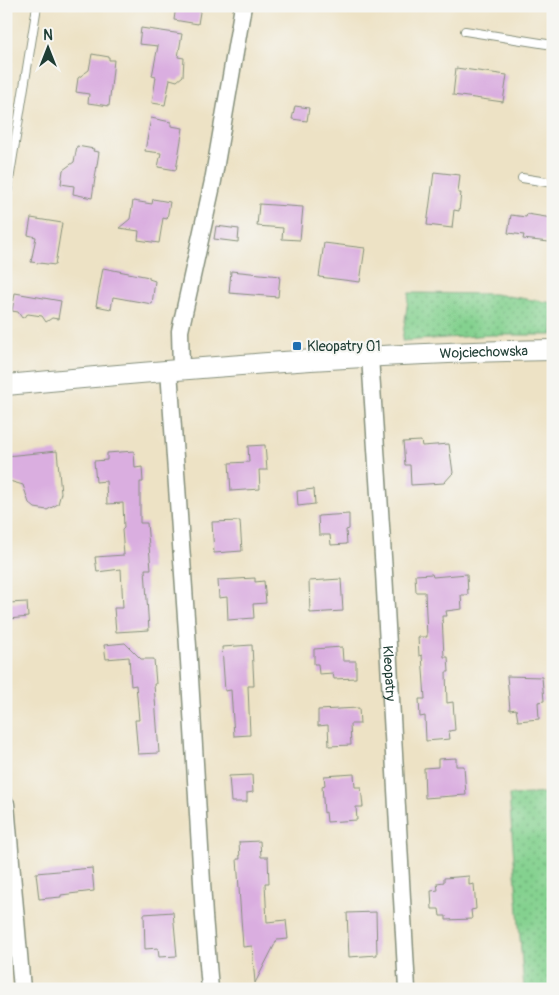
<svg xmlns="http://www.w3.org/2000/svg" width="559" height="995" font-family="Pangolin,sans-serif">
<defs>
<pattern id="grass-dots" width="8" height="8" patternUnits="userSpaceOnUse" patternTransform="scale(1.25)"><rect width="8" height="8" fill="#84d18f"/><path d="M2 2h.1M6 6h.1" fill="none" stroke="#6bab76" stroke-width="1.8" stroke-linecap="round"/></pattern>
</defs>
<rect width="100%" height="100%" fill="#f6f6f2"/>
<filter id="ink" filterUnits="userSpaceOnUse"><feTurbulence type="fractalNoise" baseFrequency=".02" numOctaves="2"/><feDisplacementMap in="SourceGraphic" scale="10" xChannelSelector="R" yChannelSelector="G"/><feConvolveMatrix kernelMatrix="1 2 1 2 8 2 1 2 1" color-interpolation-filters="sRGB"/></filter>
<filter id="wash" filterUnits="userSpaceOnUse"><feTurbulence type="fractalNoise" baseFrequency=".0096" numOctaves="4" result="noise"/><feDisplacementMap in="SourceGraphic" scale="20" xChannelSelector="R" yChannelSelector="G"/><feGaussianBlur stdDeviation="1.12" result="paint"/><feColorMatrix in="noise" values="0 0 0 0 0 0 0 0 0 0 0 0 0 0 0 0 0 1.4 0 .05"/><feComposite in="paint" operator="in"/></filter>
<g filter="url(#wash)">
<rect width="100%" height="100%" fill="#ede2c5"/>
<path fill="url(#grass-dots)" stroke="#528762" d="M 409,293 L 494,294 L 553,303 L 553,335 L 491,335 L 402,341 Z
M 553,793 L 553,989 L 524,989 L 509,795 Z"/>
<g id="blocks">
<path fill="#daaee0" d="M 176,6 L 201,6 L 198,24 L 174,20 Z
M 141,28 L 182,34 L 178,57 L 184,58 L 183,76 L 177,81 L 170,79 L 165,105 L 152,103 L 156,77 L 152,76 L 158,46 L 139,44 Z
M 92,54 L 109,57 L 109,60 L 114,60 L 109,106 L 88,103 L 89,94 L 76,92 L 78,78 L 89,70 Z
M 456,68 L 507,75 L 503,102 L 453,95 Z
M 295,106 L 309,108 L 307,121 L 292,119 Z
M 151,118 L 171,122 L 171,126 L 183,128 L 176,170 L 158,167 L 161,153 L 145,151 Z
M 77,146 L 94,149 L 93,151 L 99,152 L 92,198 L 73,194 L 74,186 L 61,184 L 63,170 L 74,162 Z
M 434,172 L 460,175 L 458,193 L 461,193 L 459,211 L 454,210 L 452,228 L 427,225 Z
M 153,199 L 170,202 L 167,219 L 163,218 L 159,243 L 138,240 L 139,231 L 119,228 L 130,219 L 133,201 L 152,204 Z
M 259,204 L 303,207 L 300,240 L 282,239 L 283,228 L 257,226 Z
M 527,214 L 552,218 L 551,226 L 553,233 L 550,234 L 549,242 L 523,239 L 524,235 L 508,233 L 511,215 L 526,217 Z
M 31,218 L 62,223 L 55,265 L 31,262 L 36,237 L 28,235 Z
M 216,226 L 239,229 L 238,242 L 214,239 Z
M 324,243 L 365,248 L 360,282 L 319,277 Z
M 103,268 L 149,277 L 149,279 L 155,281 L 152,304 L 113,297 L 111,309 L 96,306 Z
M 231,271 L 280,276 L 278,297 L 229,293 Z
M 15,293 L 61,301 L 58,319 L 52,318 L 46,322 L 42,316 L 28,314 L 22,318 L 18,312 L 12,311 Z
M 421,441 L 422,446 L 449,444 L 453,473 L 444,483 L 411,485 L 410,465 L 405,465 L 403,442 Z
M 265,445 L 267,470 L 259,470 L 260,489 L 231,491 L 229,463 L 249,462 L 248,446 Z
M 57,451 L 61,493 L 58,504 L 47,510 L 35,508 L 29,503 L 23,485 L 6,480 L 6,456 Z
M 134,451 L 135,468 L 142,467 L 143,482 L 140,482 L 140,523 L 147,523 L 151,569 L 145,569 L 149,630 L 116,632 L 114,608 L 123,608 L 121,569 L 97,572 L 95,557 L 124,555 L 122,530 L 124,528 L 123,503 L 107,504 L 106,481 L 96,482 L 94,461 L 107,460 L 107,453 Z
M 314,489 L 315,504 L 298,506 L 297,491 Z
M 349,514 L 349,529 L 346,530 L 347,544 L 331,545 L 330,535 L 319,535 L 318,516 Z
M 240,521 L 242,551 L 214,553 L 212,522 Z
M 432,574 L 433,577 L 467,574 L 468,595 L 461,595 L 462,609 L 446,611 L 447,616 L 442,616 L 444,657 L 448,657 L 449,672 L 446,672 L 447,703 L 453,702 L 455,730 L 449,731 L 450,739 L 426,741 L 425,716 L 420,717 L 419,699 L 425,699 L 422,655 L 419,656 L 418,637 L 427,637 L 425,592 L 416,592 L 415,575 Z
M 255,578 L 255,582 L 264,581 L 266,603 L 253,604 L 254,618 L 228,620 L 227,597 L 219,598 L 218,580 Z
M 341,579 L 343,611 L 310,613 L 309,581 Z
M 27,602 L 28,617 L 9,619 L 8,603 Z
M 125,643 L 141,659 L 154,659 L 156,684 L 154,684 L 159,753 L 138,754 L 135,720 L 139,720 L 136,685 L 131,686 L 129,657 L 106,659 L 104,645 Z
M 252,645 L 254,686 L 248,686 L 250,735 L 234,736 L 231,690 L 225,691 L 222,647 Z
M 342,647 L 343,661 L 356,661 L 356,678 L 334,679 L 333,673 L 319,674 L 318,664 L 314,664 L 314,649 Z
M 507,676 L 542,677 L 544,701 L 538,702 L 539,719 L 518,721 L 516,709 L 510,710 Z
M 359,708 L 360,724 L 350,724 L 351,745 L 329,746 L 328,725 L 318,726 L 318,710 Z
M 456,758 L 456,766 L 464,766 L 466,795 L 425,798 L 424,768 L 438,767 L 438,759 Z
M 354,774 L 355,787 L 361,787 L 363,807 L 356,807 L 357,820 L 327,822 L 326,812 L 324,813 L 322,786 L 325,785 L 324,776 Z
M 252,775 L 253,792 L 247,793 L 247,802 L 231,802 L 229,776 Z
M 260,841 L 261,857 L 268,857 L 269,883 L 265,883 L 267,922 L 286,920 L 288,939 L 277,940 L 255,983 L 252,946 L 243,947 L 237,859 L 240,859 L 239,842 Z
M 92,868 L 94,891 L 61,895 L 61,897 L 39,899 L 36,873 Z
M 469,876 L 469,885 L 474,884 L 476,909 L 471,910 L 472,919 L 446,920 L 446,916 L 440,916 L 439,909 L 432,909 L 431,891 L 438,890 L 437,883 L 444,882 L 444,878 Z
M 173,912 L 177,956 L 159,957 L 158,948 L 145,949 L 144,914 Z
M 376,912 L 377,955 L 349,957 L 347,913 Z"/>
</g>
</g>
<g filter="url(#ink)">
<use href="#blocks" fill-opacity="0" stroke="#86907c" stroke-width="1"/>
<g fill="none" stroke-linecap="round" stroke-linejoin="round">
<defs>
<path id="service" d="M 465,31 L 553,45
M 522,178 L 553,183
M 6,199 L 37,6"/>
<g id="minor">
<path id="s1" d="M 370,356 L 384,572 L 407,989"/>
<path d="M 181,369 L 180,331 L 213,181 L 243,6"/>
<path d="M 169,370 L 189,661 L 204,916 L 210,989"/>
<path d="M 6,804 L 22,989"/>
</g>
<g id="tertiary">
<path id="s2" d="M 6,385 C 188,368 370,353 553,350"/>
</g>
</defs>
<use href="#service" stroke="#86907c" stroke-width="10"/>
<use href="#minor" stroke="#86907c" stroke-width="19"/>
<use href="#tertiary" stroke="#86907c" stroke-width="22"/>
<use href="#service" stroke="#fff" stroke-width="8"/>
<use href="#minor" stroke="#fff" stroke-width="16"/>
<use href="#tertiary" stroke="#fff" stroke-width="20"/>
</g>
</g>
<rect fill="#1f6fb2" stroke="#f6f6f2" stroke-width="2" x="292" y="341" width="10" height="10" rx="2.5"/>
<g text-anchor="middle" stroke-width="4.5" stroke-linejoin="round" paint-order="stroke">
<g font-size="14" fill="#1f3d34" stroke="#f6f6f2" text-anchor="start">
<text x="307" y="351">Kleopatry 01</text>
</g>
<g font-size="14" fill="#1f3d34" stroke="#f6f6f2">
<text dy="5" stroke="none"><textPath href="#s2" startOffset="479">Wojciechowska</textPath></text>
<text dy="5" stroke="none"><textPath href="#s1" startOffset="318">Kleopatry</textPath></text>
</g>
</g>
<rect width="559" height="995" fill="none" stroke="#f6f6f2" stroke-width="25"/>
<g transform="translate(48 48)" stroke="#f6f6f2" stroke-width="4" paint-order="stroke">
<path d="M0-4L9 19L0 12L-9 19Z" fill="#1f3d34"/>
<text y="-8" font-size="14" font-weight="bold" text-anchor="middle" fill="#1f3d34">N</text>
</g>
</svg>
